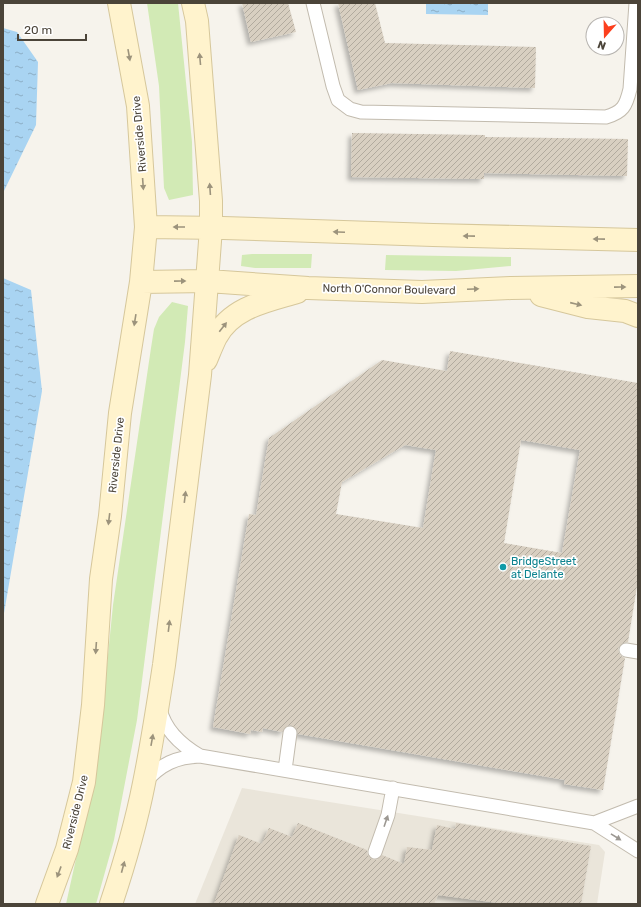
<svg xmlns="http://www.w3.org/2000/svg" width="641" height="907" font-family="Rubik,sans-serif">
<defs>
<pattern id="water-ripples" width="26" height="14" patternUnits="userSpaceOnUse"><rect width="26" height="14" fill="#a9d4f2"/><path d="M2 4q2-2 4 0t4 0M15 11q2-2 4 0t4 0" fill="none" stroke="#8caec5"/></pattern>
<pattern id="building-hatch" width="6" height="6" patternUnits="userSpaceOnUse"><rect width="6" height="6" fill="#d8cfc1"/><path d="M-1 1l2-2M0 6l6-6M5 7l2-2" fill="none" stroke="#b1aa9e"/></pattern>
<filter id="shadow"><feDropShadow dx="-3.5" dy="3.5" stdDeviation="2" flood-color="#0004"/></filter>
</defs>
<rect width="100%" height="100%" fill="#f6f3ec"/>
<path fill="#eae5da" d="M 242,788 L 599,845 L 605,852 L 597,904 L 195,904 Z"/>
<path fill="#d2eab5" d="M 147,3 L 178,3 L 192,142 L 193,195 L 169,200 L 164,188 L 159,86 Z
M 252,254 L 312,254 L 311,268 L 255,268 L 241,266 L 242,255 Z
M 386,255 L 511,257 L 511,266 L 456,271 L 385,270 Z
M 172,302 L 188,306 L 185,342 L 137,720 L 114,840 L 96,904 L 66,904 L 89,800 L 101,725 L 113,605 L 151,348 L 154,329 L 159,317 Z"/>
<path fill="url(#water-ripples)" d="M 426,3 L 488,3 L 488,15 L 426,14 Z
M 3,28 L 17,32 L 38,62 L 36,125 L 3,193 Z
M 3,278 L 31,290 L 42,391 L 3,619 Z"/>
<path fill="url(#building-hatch)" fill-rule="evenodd" filter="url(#shadow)" d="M 242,3 L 288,3 L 296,32 L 251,42 Z
M 338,3 L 375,3 L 385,43 L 536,47 L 535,88 L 392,83 L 358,90 Z
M 352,133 L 485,135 L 485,137 L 628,139 L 627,176 L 484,173 L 484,179 L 351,177 Z
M 450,351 L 638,383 L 638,580 L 628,642 L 623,643 L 618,648 L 619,653 L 621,656 L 625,658 L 603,790 L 564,784 L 565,780 L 298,734 L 297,730 L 291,725 L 287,726 L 282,732 L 263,728 L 262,732 L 251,730 L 250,734 L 213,727 L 249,514 L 256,515 L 269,438 L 382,360 L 447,371 ZM 521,440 L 580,450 L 562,553 L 504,543 ZM 405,445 L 436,450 L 423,528 L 336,514 L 342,482 Z
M 298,823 L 367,850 L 367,854 L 372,859 L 377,860 L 382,855 L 404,864 L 407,847 L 432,850 L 437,825 L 455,829 L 456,823 L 591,846 L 581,904 L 506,904 L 438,895 L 434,904 L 214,904 L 239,835 L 262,844 L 269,828 L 292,837 Z"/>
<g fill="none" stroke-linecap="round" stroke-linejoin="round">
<defs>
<path id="service" d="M 313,3 L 333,86 L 338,100 L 350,109 L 361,112 L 606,117 C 623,112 626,106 630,89 L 636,3
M 626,650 L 638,652
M 160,709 C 165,731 181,745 200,756
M 285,770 L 290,733
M 145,782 C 161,764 176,757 200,756 L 594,823 L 638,851
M 594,823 L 638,806
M 375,852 L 388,815 L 393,788"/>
<path id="secondary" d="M 146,227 L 223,228 L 433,235 L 638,240
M 141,282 L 208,281 L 308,288 L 422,292 L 511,288 L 638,286
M 541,295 L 588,307 L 625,311 L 638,316
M 206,360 C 209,353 212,345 216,337 C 232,307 267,301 297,292
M 47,904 L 67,849 L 84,782 L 93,705 L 101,579 L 110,516 L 120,413 L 141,282 L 146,227 L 138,106 L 119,3
M 111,904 C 124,865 136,824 144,783 C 152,744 158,704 164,665 L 200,375 L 211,228 L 211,201 L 197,21 L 193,3"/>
</defs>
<use href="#service" stroke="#c2bbae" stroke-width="15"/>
<use href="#secondary" stroke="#d6c79b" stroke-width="24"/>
<use href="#service" stroke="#fff" stroke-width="13"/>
<use href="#secondary" stroke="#fff3cd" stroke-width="22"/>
</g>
<defs><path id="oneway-solid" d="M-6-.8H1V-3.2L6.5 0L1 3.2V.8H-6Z"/></defs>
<g fill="#9c937c">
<use href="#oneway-solid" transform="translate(129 55) rotate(80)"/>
<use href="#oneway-solid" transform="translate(200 59) rotate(-95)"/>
<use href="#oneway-solid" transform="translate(143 184) rotate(86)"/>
<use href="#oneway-solid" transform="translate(210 189) rotate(-94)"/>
<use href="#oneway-solid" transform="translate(179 227) rotate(-180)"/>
<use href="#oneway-solid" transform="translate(339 232) rotate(-178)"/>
<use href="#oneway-solid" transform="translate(469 236) rotate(-179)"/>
<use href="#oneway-solid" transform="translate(599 239) rotate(-179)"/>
<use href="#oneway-solid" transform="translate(180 281) rotate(-1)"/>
<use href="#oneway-solid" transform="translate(620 287) rotate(-1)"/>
<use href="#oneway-solid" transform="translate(473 289) rotate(-3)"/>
<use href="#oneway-solid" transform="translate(576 304) rotate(13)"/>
<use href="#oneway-solid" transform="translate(135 320) rotate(99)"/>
<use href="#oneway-solid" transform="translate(223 327) rotate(-52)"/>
<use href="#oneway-solid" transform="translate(185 497) rotate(-83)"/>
<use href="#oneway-solid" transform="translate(109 519) rotate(97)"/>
<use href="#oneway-solid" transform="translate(169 626) rotate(-83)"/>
<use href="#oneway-solid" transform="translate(96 648) rotate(94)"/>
<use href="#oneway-solid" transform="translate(152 740) rotate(-80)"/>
<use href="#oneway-solid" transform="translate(123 867) rotate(-75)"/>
<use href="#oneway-solid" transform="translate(59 872) rotate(110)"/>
</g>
<g fill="#9c9892">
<use href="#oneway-solid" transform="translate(386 821) rotate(-71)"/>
<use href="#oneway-solid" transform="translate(616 837) rotate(32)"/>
</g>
<circle fill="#0f9aa8" stroke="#fff" stroke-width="1.5" cx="503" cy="567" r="4"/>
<g text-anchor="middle" stroke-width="3.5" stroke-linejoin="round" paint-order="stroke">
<g font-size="11" fill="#4b4439" stroke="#fff">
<text transform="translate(139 134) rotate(-95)" y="4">Riverside Drive</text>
<text transform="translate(389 289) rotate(1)" y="4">North O'Connor Boulevard</text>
<text transform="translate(116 455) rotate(-84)" y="4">Riverside Drive</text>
<text transform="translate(75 812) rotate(-76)" y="4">Riverside Drive</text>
</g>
<g font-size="11" fill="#0d838f" stroke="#fff" text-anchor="start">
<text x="511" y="565">BridgeStreet<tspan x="511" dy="13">at Delante</tspan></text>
</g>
</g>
<rect width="641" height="907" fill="none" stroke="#4b4439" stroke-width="8"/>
<g transform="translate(605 36) rotate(200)"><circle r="19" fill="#ffffff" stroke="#b7b4b0"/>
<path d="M0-3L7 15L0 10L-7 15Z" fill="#fc3f1d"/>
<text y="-6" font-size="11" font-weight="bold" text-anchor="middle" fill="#4b4439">N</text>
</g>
<path d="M18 34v6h68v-6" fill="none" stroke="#4b4439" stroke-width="2"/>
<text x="24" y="34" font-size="12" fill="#4b4439" stroke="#ffffff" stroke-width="3" paint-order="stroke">20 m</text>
</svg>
